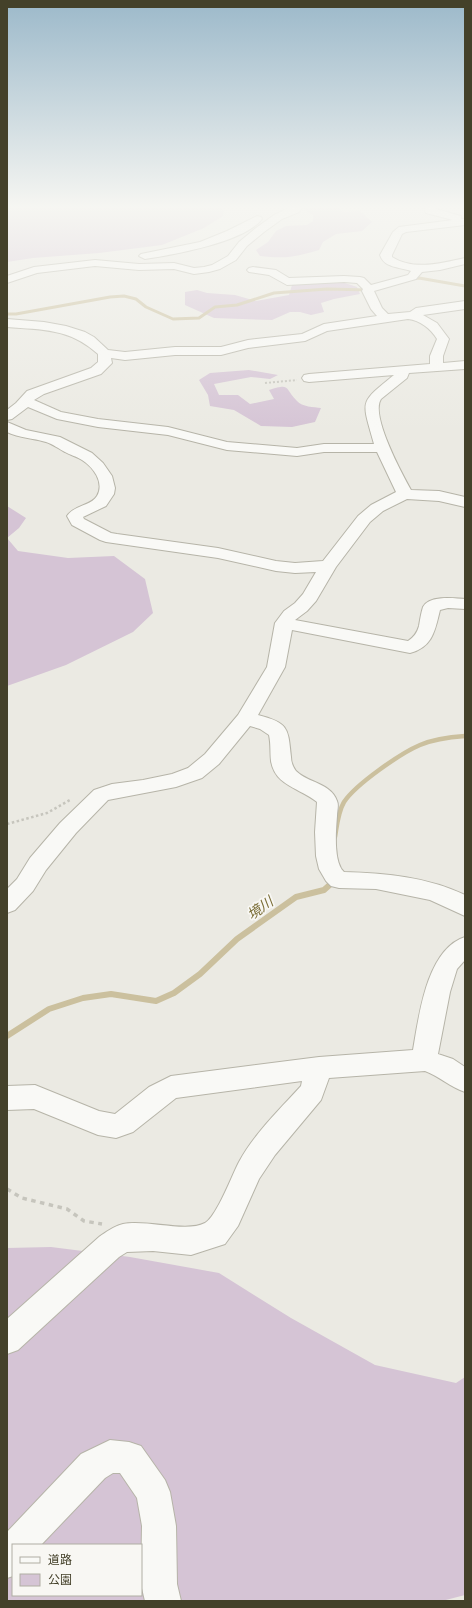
<svg xmlns="http://www.w3.org/2000/svg" width="472" height="1608" font-family="'Noto Sans','Noto Sans JP',sans-serif">
<rect width="100%" height="100%" fill="#ebeae3"/>
<path fill="#d5c4d5" fill-rule="evenodd" d="M 7,206 L 224,206 L 223,216 L 204,228 L 162,245 L 99,253 L 33,258 L 7,262 Z
M 304,206 L 339,206 L 339,209 L 344,212 L 360,211 L 372,222 L 362,231 L 336,234 L 323,242 L 319,250 C 295,257 285,259 260,256 L 256,250 L 268,242 L 276,231 L 286,226 L 307,225 L 313,221 L 313,215 L 304,210 Z
M 309,283 L 345,283 L 357,287 L 360,294 L 334,299 L 321,303 L 324,312 L 311,315 L 300,312 L 290,312 L 272,320 L 214,318 L 185,305 L 185,292 L 197,290 L 207,293 L 235,295 L 256,301 L 289,295 L 292,285 Z
M 249,370 L 278,375 L 270,379 L 251,377 L 214,384 L 219,395 L 238,395 L 250,404 L 274,399 L 269,390 C 291,383 284,388 297,401 C 302,407 314,407 321,408 L 315,422 L 292,427 L 261,426 L 234,410 L 210,406 L 208,395 L 199,380 L 210,373 Z
M 7,506 L 26,518 L 19,528 L 7,538 L 18,551 L 68,558 L 114,556 L 145,579 L 153,613 L 133,632 L 66,665 L 7,686 Z
M 51,1247 L 130,1257 L 219,1273 L 291,1318 L 375,1365 L 456,1383 L 465,1377 L 465,1595 L 442,1601 L 7,1601 L 7,1248 ZM 13,1545 L 141,1545 L 141,1595 L 13,1595 Z"/>
<g fill="none" stroke-linecap="round" stroke-linejoin="round">
<path stroke="#cbc09e" stroke-width="3" d="M 411,279 L 419,278 L 465,286
M 7,314 L 16,314 L 110,297 L 124,296 L 136,299 L 146,307 L 173,319 L 199,318 L 215,307 L 237,305 L 274,293 L 327,289 L 369,290"/>
<path stroke="#cbc09e" stroke-width="4.5" d="M 335,837 C 337,825 338,812 344,802 C 356,784 401,753 420,745 C 434,739 450,737 465,736"/>
<path stroke="#cbc09e" stroke-width="6" d="M 7,1036 L 49,1009 L 83,998 L 111,994 L 156,1001 L 174,993 L 200,974 L 237,939 L 296,897 L 324,890 L 334,881"/>
<defs>
<path id="minor" d="M 293,206 L 303,206 L 299,212 L 282,219 L 264,232 L 247,246 L 236,260 L 220,269 L 209,272 L 194,274 L 174,269 L 139,270 L 95,266 L 37,273 L 7,283 L 7,276 L 34,267 L 95,260 L 139,264 L 174,263 L 194,268 L 204,267 L 212,265 L 228,256 L 239,242 L 256,228 L 274,215 Z
M 426,206 L 436,206 L 436,209 L 461,216 L 461,219 L 465,219 L 465,225 L 406,232 L 402,234 L 392,255 L 392,257 C 414,271 442,263 465,258 L 465,264 L 440,270 L 422,272 L 416,279 L 374,291 L 382,308 L 388,314 L 410,312 L 416,308 L 465,301 L 465,309 L 423,315 L 437,323 L 449,339 L 443,356 L 443,363 L 465,361 L 465,369 L 409,373 L 407,378 L 381,399 C 370,415 402,474 411,490 L 439,491 L 465,497 L 465,507 L 439,501 L 407,499 L 383,511 L 370,522 L 336,567 L 316,601 L 307,611 L 295,620 L 408,641 C 414,637 417,633 419,626 C 420,620 421,613 423,607 C 429,595 454,598 465,599 L 465,609 L 448,608 L 440,610 C 435,630 433,647 410,653 L 292,630 L 285,667 L 258,715 C 289,723 288,728 291,757 C 291,762 293,767 296,771 C 308,783 331,783 337,801 C 339,805 337,811 337,816 C 336,830 333,862 344,872 C 385,873 428,877 465,895 L 465,916 L 430,900 L 376,889 L 339,888 L 331,886 L 326,881 L 319,869 L 316,856 L 315,832 L 317,802 C 300,788 275,786 271,761 C 270,752 271,744 269,735 L 260,729 L 250,726 L 219,764 L 202,778 L 176,787 L 108,800 L 76,833 L 46,870 L 33,891 L 15,910 L 7,913 L 7,889 L 17,879 L 30,858 L 60,823 L 94,790 L 112,784 L 143,780 L 172,774 L 188,768 L 205,754 L 238,715 L 267,667 L 275,623 L 284,611 L 295,603 L 303,594 L 316,572 L 295,573 L 276,571 L 218,558 L 106,542 L 100,540 L 72,525 L 67,516 C 74,505 91,506 97,496 C 105,482 93,467 82,460 C 76,456 70,455 65,452 C 59,449 53,444 46,442 C 33,438 19,438 7,432 L 7,422 L 26,430 L 60,437 L 92,453 L 103,463 L 112,476 L 115,488 L 114,494 L 106,506 L 83,517 L 84,519 L 111,533 L 117,534 L 218,548 L 276,561 L 295,563 L 323,561 L 358,516 L 371,505 L 396,492 L 377,452 L 324,452 L 297,456 L 227,450 L 168,435 L 98,427 L 57,419 L 28,407 L 12,419 L 7,420 L 7,410 L 16,403 L 27,391 L 91,368 L 98,362 L 98,354 C 69,328 43,330 7,327 L 7,319 L 44,322 L 66,326 L 85,332 L 94,337 L 108,350 L 125,352 L 175,347 L 221,347 L 248,340 L 302,334 L 324,324 L 377,316 L 371,309 L 362,291 L 363,289 L 357,283 L 344,282 L 287,285 L 269,275 L 249,272 L 247,270 L 249,268 L 253,267 L 276,270 L 289,278 L 344,276 L 360,277 L 364,278 L 371,285 L 408,275 L 411,271 C 400,267 384,268 380,255 L 393,232 L 399,227 L 453,220 L 426,213 L 425,211 ZM 408,319 C 420,320 431,329 437,339 L 430,356 L 430,364 L 309,374 L 304,375 L 302,378 L 304,381 L 309,382 L 394,375 C 358,404 362,400 374,444 L 324,444 L 297,448 L 227,442 L 168,427 L 98,419 L 61,412 L 34,400 L 44,394 L 101,374 L 112,363 L 111,358 L 125,360 L 175,355 L 221,355 L 248,348 L 305,341 L 327,331 Z
M 257,216 L 261,217 L 262,219 C 245,242 173,255 145,259 L 139,256 L 141,254 L 200,242 L 227,231 Z
M 465,937 L 465,960 L 457,969 L 450,992 L 438,1054 L 453,1059 L 465,1067 L 465,1092 C 450,1087 439,1076 425,1071 L 329,1078 L 321,1100 L 275,1155 L 259,1179 L 238,1226 L 225,1244 L 191,1255 L 153,1251 L 127,1252 L 119,1257 L 18,1350 L 7,1354 L 7,1319 L 99,1237 C 106,1232 114,1226 123,1224 C 146,1219 186,1233 205,1223 C 217,1216 232,1175 239,1162 C 254,1134 279,1110 301,1086 L 302,1081 L 176,1098 L 133,1132 L 116,1138 L 98,1135 L 34,1109 L 7,1110 L 7,1086 L 35,1085 L 99,1111 L 115,1114 L 149,1087 L 171,1076 L 319,1057 L 413,1050 C 419,1015 427,949 465,937 Z
M 110,1440 L 129,1442 L 141,1446 L 165,1480 L 170,1492 L 176,1526 L 177,1584 L 181,1601 L 145,1601 L 141,1584 L 142,1526 L 137,1498 L 120,1473 L 113,1473 L 105,1478 L 41,1545 L 13,1545 L 13,1576 L 7,1578 L 7,1532 L 81,1454 Z"/>
</defs>
<use href="#minor" stroke="#b6b4a8" stroke-width="2"/>
<path stroke="#c6c5bd" stroke-width="2" stroke-dasharray="2 2" stroke-linecap="butt" d="M 265,383 L 297,380"/>
<path stroke="#c6c5bd" stroke-width="2.5" stroke-dasharray="2.5 2.5" stroke-linecap="butt" d="M 7,824 L 47,813 L 70,800"/>
<path stroke="#c6c5bd" stroke-width="3.5" stroke-dasharray="4.5 4.5" stroke-linecap="butt" d="M 7,1189 L 22,1198 L 67,1209 L 84,1221 L 102,1224"/>
<use href="#minor" fill="#f9f9f6" fill-rule="evenodd"/>
</g>
<linearGradient id="sky" x2="0" y2="1"><stop stop-color="#9cb9ca"/><stop offset="0.48" stop-color="#f6f6f2"/><stop offset="1" stop-color="#f6f6f2" stop-opacity="0"/></linearGradient>
<rect width="472" height="431" fill="url(#sky)"/>
<g text-anchor="middle" stroke-width="3.5" stroke-linejoin="round" paint-order="stroke">
<g font-size="14" font-style="italic" fill="#786b34" stroke="#f8f7f3">
<text transform="translate(260 908) rotate(-35)" y="5">境川</text>
</g>
</g>
<rect width="472" height="1608" fill="none" stroke="#44412a" stroke-width="16"/>
<rect x="12" y="1544" width="130" height="52" fill="#f8f7f3" stroke="#b0aea3"/>
<rect x="20" y="1557" width="20" height="6" fill="#f9f9f6" stroke="#b0aea3"/>
<text x="48" y="1564" font-size="12" fill="#44412a">道路</text>
<rect x="20" y="1574" width="20" height="12" fill="#d5c4d5" stroke="#b0aea3"/>
<text x="48" y="1584" font-size="12" fill="#44412a">公園</text>
</svg>
